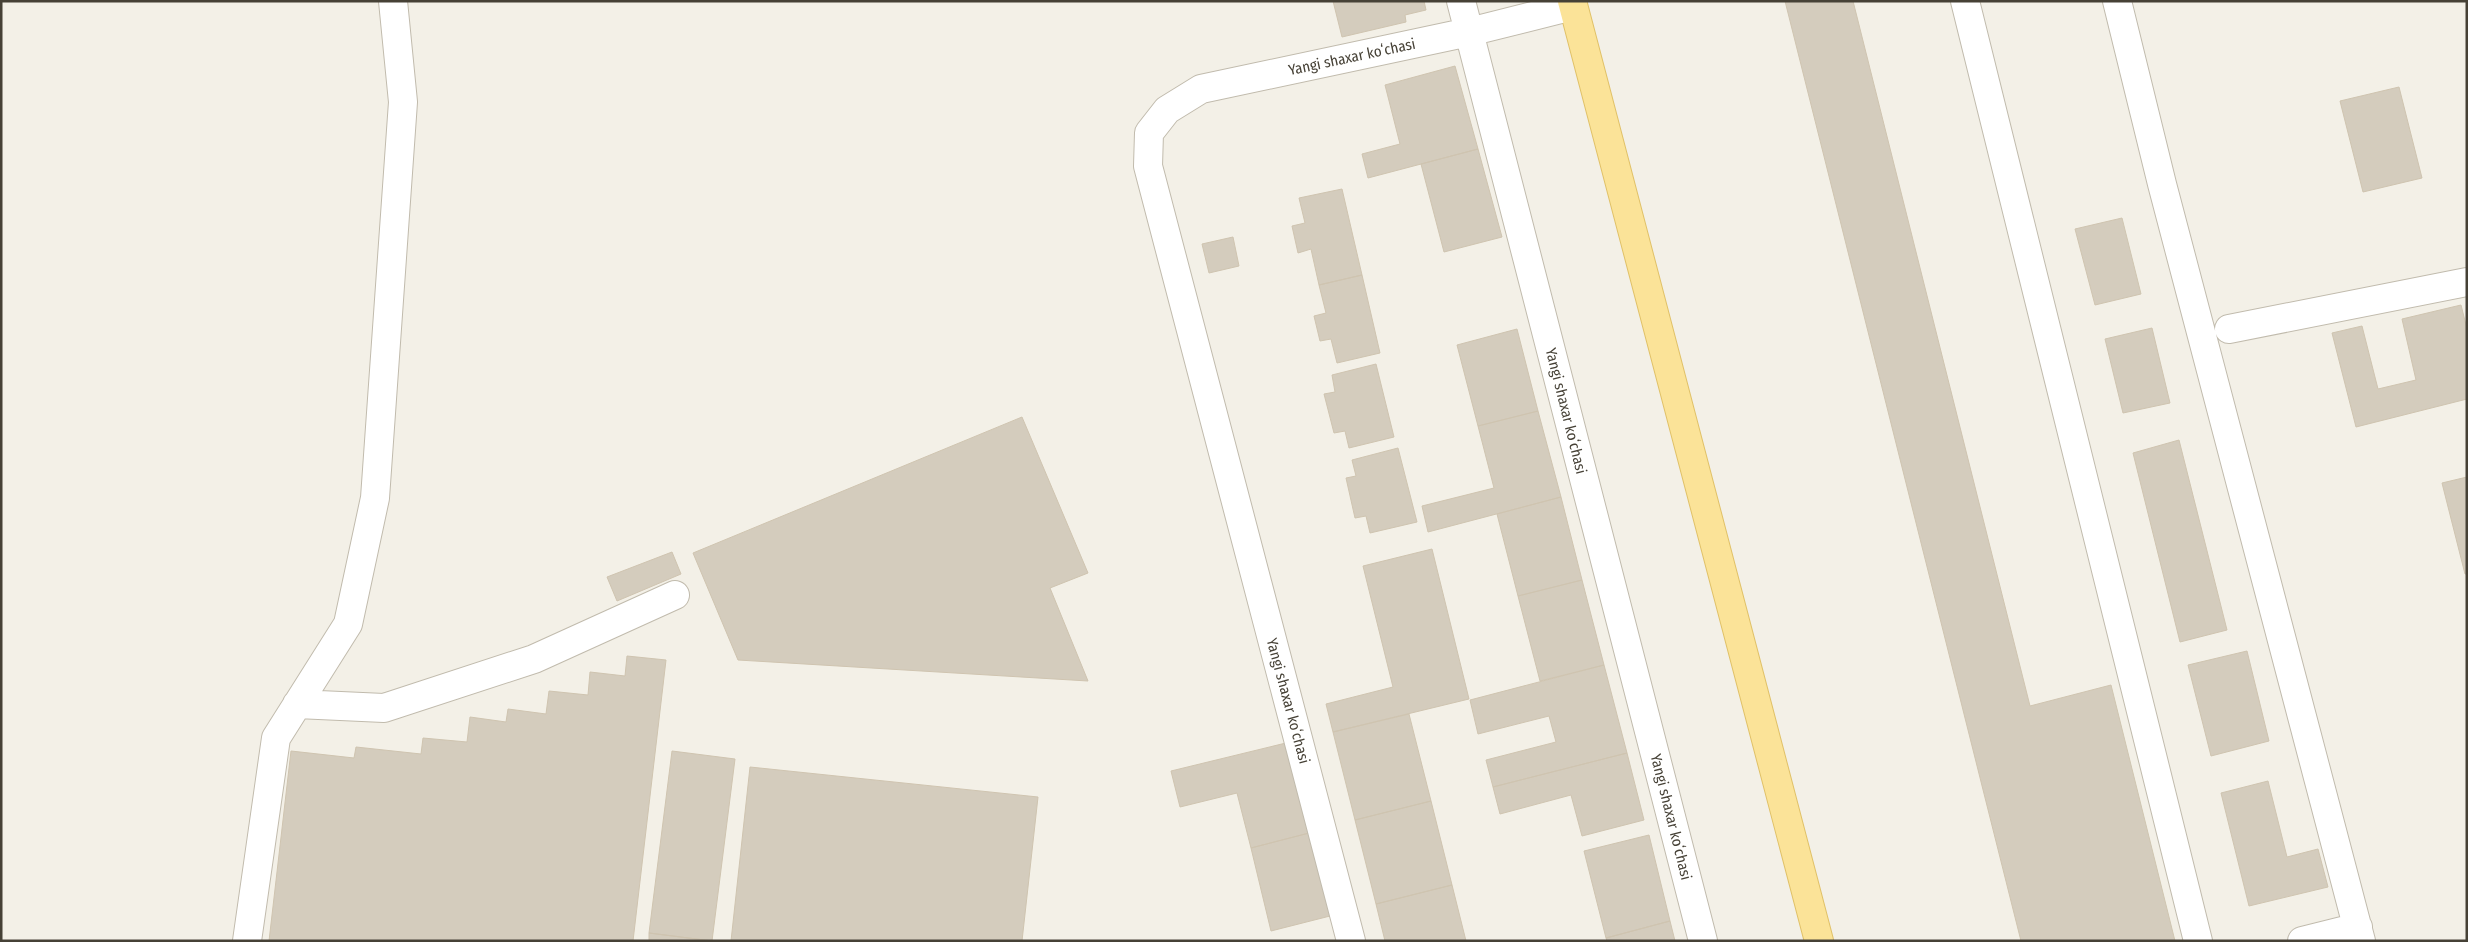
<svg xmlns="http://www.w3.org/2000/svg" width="2468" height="942" font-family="'Fira Sans Condensed',sans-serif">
<rect width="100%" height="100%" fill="#f3f0e7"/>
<path fill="#d4ccbd" stroke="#cfc4b0" d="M 1333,1 L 1424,1 L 1426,10 L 1405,15 L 1406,22 L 1342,37 Z
M 1785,1 L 1853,1 L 2030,706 L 2111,685 L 2175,941 L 2021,941 Z
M 1455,66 L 1478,149 L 1368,178 L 1362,154 L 1400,144 L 1385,85 Z
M 2399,87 L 2422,178 L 2363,192 L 2340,101 Z
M 1478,149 L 1502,237 L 1444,252 L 1421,164 Z
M 1342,189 L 1362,275 L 1319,285 L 1311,249 L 1298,253 L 1292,226 L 1305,223 L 1299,198 Z
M 2122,218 L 2141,294 L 2095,305 L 2075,229 Z
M 1233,237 L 1239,266 L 1209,273 L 1202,244 Z
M 1362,275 L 1380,353 L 1337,363 L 1331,339 L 1320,341 L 1314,316 L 1326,313 L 1319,285 Z
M 2461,305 L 2467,329 L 2467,399 L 2356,427 L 2332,333 L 2362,326 L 2378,389 L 2416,380 L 2402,319 Z
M 2152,328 L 2170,403 L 2123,413 L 2105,339 Z
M 1517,329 L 1538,411 L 1478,426 L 1457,345 Z
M 1376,364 L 1394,437 L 1349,448 L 1345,431 L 1334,433 L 1324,394 L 1335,392 L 1332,375 Z
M 1538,411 L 1561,497 L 1428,532 L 1422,506 L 1494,488 L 1478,426 Z
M 1022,417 L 1088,573 L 1050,588 L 1088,681 L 738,660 L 693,553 Z
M 2179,440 L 2227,630 L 2180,642 L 2133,453 Z
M 1398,448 L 1417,522 L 1370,533 L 1366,516 L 1355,518 L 1346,478 L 1356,476 L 1352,460 Z
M 2467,477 L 2467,574 L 2465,574 L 2442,483 Z
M 1561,497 L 1582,580 L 1518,596 L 1497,514 Z
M 1432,549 L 1469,699 L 1333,732 L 1326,704 L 1393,687 L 1363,566 Z
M 672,552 L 681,574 L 617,601 L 607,577 Z
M 1582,580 L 1604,665 L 1540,681 L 1518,596 Z
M 2247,651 L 2269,741 L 2211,756 L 2188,665 Z
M 627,656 L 666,660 L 633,941 L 269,941 L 291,751 L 354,758 L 356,747 L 421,754 L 423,738 L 467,742 L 470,717 L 506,722 L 508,709 L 546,714 L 549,691 L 588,695 L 590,672 L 625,676 Z
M 1604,665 L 1627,753 L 1493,787 L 1486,760 L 1556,742 L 1549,716 L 1478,734 L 1470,700 Z
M 1409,714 L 1431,801 L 1355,820 L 1333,732 Z
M 1290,742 L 1313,832 L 1251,848 L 1237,793 L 1180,807 L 1171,771 Z
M 672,751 L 735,759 L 712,941 L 649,933 Z
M 1627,753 L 1644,820 L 1582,836 L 1571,795 L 1500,814 L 1493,787 Z
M 750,767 L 1038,797 L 1022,941 L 731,941 Z
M 2268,781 L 2287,857 L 2318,849 L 2328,887 L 2249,906 L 2221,793 Z
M 1431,801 L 1452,885 L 1376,904 L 1355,820 Z
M 1313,832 L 1334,915 L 1271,931 L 1251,848 Z
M 1649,835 L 1670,921 L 1606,938 L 1584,851 Z
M 1452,885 L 1466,941 L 1385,941 L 1376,904 Z
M 1670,921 L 1675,941 L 1607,941 L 1606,938 Z
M 649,933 L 712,941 L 649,941 Z"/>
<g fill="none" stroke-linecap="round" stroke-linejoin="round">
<defs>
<path id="minor" d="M 1461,1 L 1469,32 L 1573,6
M 1965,1 L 2198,941
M 2117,1 L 2162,184 L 2361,941
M 2229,329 L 2467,282
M 297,704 L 384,708 L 534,659 L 675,595
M 247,941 L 276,738 L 348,624 L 375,498 L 403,102 L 393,1
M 1351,941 L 1148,166 L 1149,133 L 1167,110 L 1201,89 L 1469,32 L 1703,941
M 2302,941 L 2358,927"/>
<path id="major" d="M 1572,1 L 1819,941"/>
</defs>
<use href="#minor" stroke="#c1bbad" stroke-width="30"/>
<use href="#major" stroke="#e0c168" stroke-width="30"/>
<use href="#minor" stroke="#fff" stroke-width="28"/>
<use href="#major" stroke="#fbe398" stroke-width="28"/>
</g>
<g text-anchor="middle" stroke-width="4" stroke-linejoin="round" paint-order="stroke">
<g font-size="15" fill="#464136" stroke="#fff">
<text transform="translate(1352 57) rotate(-12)" y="5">Yangi shaxar koʻchasi</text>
<text transform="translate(1566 411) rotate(76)" y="5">Yangi shaxar koʻchasi</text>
<text transform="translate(1288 701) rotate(75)" y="5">Yangi shaxar koʻchasi</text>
<text transform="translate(1671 817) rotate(76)" y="5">Yangi shaxar koʻchasi</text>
</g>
</g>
<rect width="2468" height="942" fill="none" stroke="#464136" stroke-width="5"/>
</svg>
